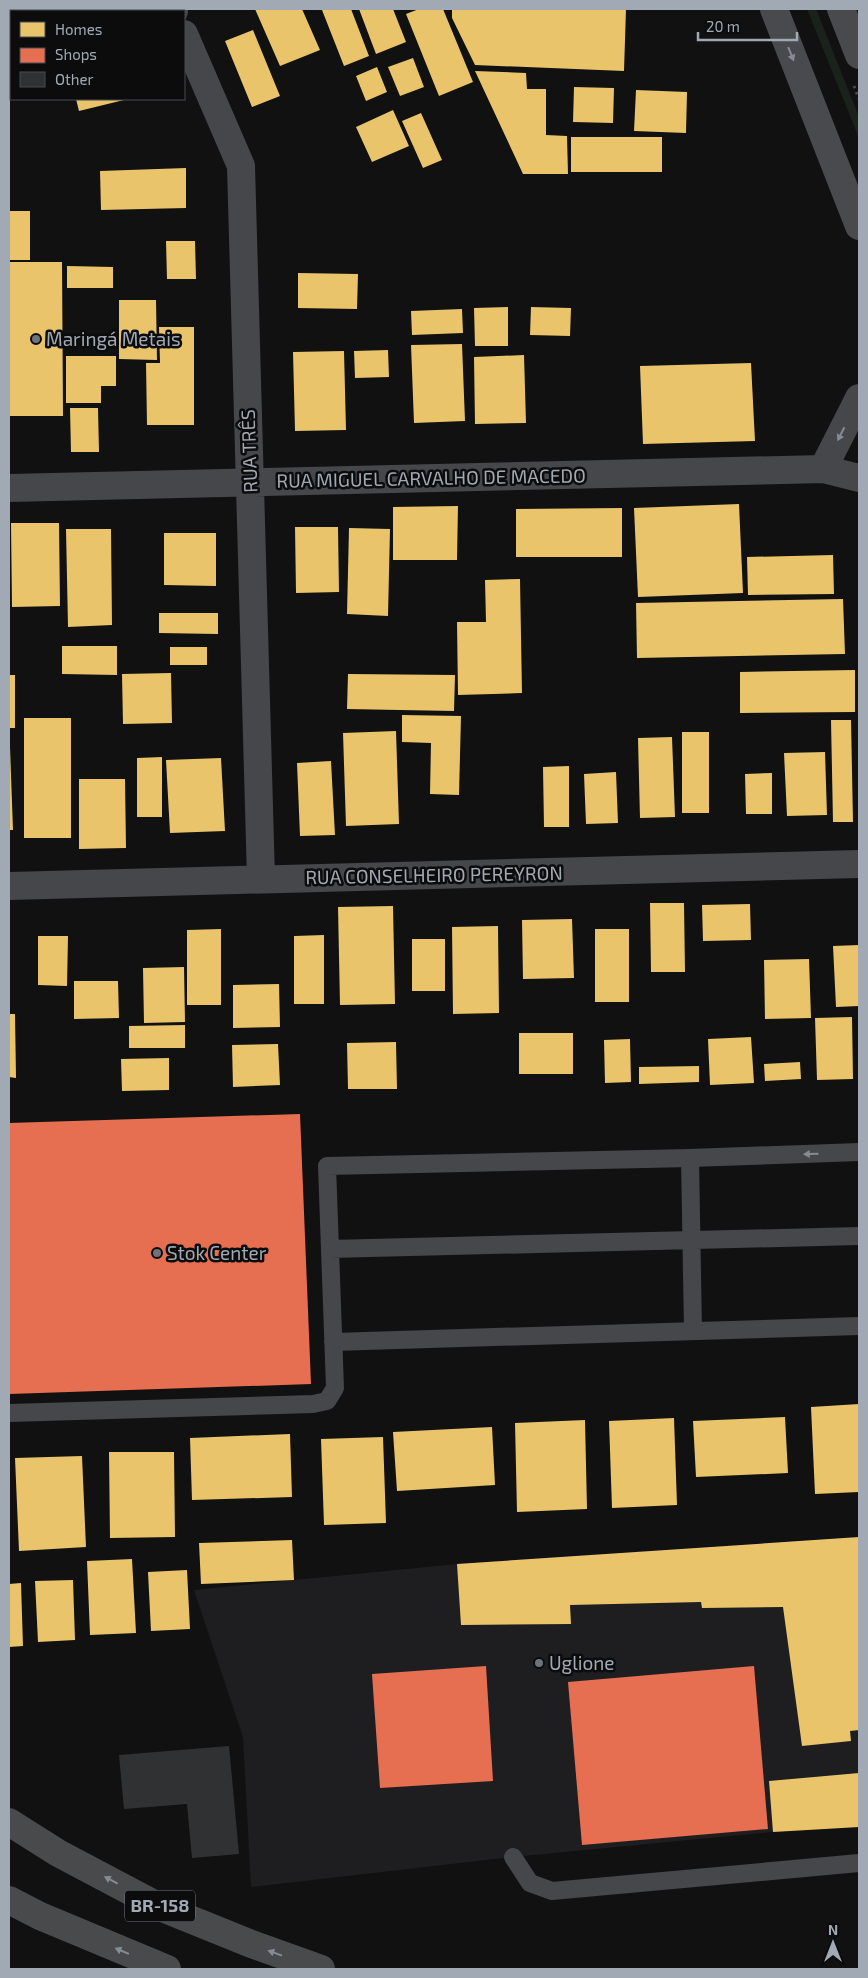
<svg xmlns="http://www.w3.org/2000/svg" width="868" height="1978" font-family="'Exo 2',sans-serif">
<rect width="100%" height="100%" fill="#111112"/>
<path fill="#1e1e20" d="M 859,1537 L 859,1827 L 773,1832 L 513,1857 L 251,1887 L 243,1737 L 194,1590 L 457,1564 Z"/>
<path fill="#1b221c" d="M 807,9 L 816,9 L 859,117 L 859,138 Z"/>
<path fill="#e9c46a" d="M 89,9 L 119,9 L 120,11 L 82,11 Z
M 255,9 L 302,9 L 320,50 L 280,66 Z
M 326,9 L 351,9 L 369,56 L 344,66 L 322,10 Z
M 359,9 L 393,9 L 406,42 L 376,54 Z
M 419,9 L 443,9 L 473,82 L 439,96 L 406,14 Z
M 452,9 L 626,9 L 624,71 L 475,65 L 452,18 Z
M 253,30 L 280,96 L 252,107 L 225,41 Z
M 9,31 L 11,37 L 11,87 L 9,88 Z
M 413,58 L 424,87 L 400,96 L 388,67 Z
M 377,67 L 387,92 L 366,101 L 356,76 Z
M 475,71 L 526,73 L 527,89 L 546,89 L 546,135 L 567,136 L 568,174 L 523,174 Z
M 574,87 L 614,88 L 613,123 L 573,122 Z
M 636,90 L 687,92 L 686,133 L 634,131 Z
M 76,99 L 128,99 L 79,111 Z
M 393,110 L 409,146 L 372,162 L 356,127 Z
M 421,113 L 442,160 L 423,168 L 402,121 Z
M 571,137 L 662,137 L 662,172 L 571,172 Z
M 186,168 L 186,208 L 101,210 L 100,171 Z
M 9,211 L 30,211 L 30,260 L 9,260 Z
M 166,241 L 195,241 L 196,279 L 167,279 Z
M 9,262 L 62,262 L 63,416 L 9,416 Z
M 67,266 L 113,267 L 113,288 L 67,288 Z
M 298,273 L 358,274 L 357,309 L 298,308 Z
M 119,300 L 156,300 L 157,360 L 119,359 Z
M 508,307 L 508,346 L 475,346 L 474,308 Z
M 531,307 L 571,308 L 570,336 L 530,335 Z
M 462,309 L 463,333 L 412,335 L 411,311 Z
M 159,327 L 194,327 L 194,425 L 147,425 L 146,363 L 160,363 Z
M 462,344 L 465,421 L 414,423 L 411,345 Z
M 388,350 L 389,377 L 355,378 L 354,351 Z
M 344,351 L 346,430 L 295,431 L 293,352 Z
M 524,355 L 526,423 L 475,424 L 474,357 Z
M 66,356 L 116,356 L 116,386 L 101,386 L 101,403 L 66,403 Z
M 751,363 L 755,441 L 643,444 L 640,366 Z
M 70,408 L 98,408 L 99,452 L 71,452 Z
M 739,504 L 743,593 L 638,597 L 634,508 Z
M 458,506 L 457,560 L 393,560 L 393,507 Z
M 622,508 L 622,557 L 516,557 L 516,509 Z
M 11,523 L 59,523 L 60,606 L 12,607 Z
M 295,527 L 338,527 L 339,592 L 296,593 Z
M 349,528 L 390,529 L 388,616 L 347,614 Z
M 66,529 L 111,529 L 112,625 L 68,627 Z
M 164,533 L 216,533 L 216,586 L 164,585 Z
M 833,555 L 834,594 L 748,595 L 747,557 Z
M 520,579 L 522,693 L 458,695 L 457,622 L 486,622 L 485,580 Z
M 843,599 L 845,654 L 637,658 L 636,603 Z
M 159,613 L 218,613 L 218,634 L 159,633 Z
M 62,646 L 117,646 L 117,675 L 62,674 Z
M 170,647 L 207,647 L 207,665 L 170,665 Z
M 855,670 L 855,712 L 740,713 L 740,672 Z
M 171,673 L 172,723 L 123,724 L 122,674 Z
M 348,674 L 455,675 L 454,711 L 347,709 Z
M 9,675 L 15,675 L 15,728 L 9,728 Z
M 402,715 L 461,716 L 459,795 L 430,794 L 431,743 L 402,742 Z
M 24,718 L 71,718 L 71,838 L 24,838 Z
M 831,720 L 851,720 L 853,822 L 833,822 Z
M 396,731 L 399,824 L 346,826 L 343,733 Z
M 682,732 L 709,732 L 709,813 L 682,813 Z
M 672,737 L 675,817 L 640,818 L 638,738 Z
M 9,747 L 10,747 L 13,830 L 9,830 Z
M 825,752 L 827,815 L 787,816 L 784,753 Z
M 162,757 L 162,817 L 137,817 L 137,758 Z
M 221,758 L 225,831 L 170,833 L 166,760 Z
M 331,761 L 335,835 L 300,836 L 297,763 Z
M 569,766 L 569,827 L 544,827 L 543,767 Z
M 616,772 L 618,823 L 586,824 L 584,774 Z
M 772,773 L 772,814 L 746,814 L 745,774 Z
M 79,779 L 125,779 L 126,848 L 79,849 Z
M 650,903 L 684,903 L 685,972 L 651,972 Z
M 750,904 L 751,940 L 703,941 L 702,905 Z
M 393,906 L 395,1004 L 340,1005 L 338,907 Z
M 572,919 L 574,978 L 523,979 L 522,920 Z
M 498,926 L 499,1013 L 453,1014 L 452,927 Z
M 221,929 L 221,1005 L 187,1005 L 187,930 Z
M 595,929 L 629,929 L 629,1002 L 595,1002 Z
M 324,935 L 324,1004 L 294,1004 L 294,936 Z
M 38,936 L 68,936 L 67,986 L 38,985 Z
M 412,939 L 445,939 L 445,991 L 412,991 Z
M 859,945 L 859,1006 L 836,1007 L 833,946 Z
M 809,959 L 811,1018 L 765,1019 L 764,960 Z
M 184,967 L 185,1022 L 144,1023 L 143,968 Z
M 74,981 L 118,981 L 119,1018 L 74,1019 Z
M 279,984 L 280,1027 L 233,1028 L 233,985 Z
M 9,1014 L 15,1014 L 16,1078 L 9,1077 Z
M 852,1017 L 853,1079 L 817,1080 L 815,1018 Z
M 185,1025 L 185,1048 L 129,1048 L 129,1026 Z
M 519,1033 L 573,1033 L 573,1074 L 519,1074 Z
M 751,1037 L 754,1083 L 710,1085 L 708,1039 Z
M 630,1039 L 631,1082 L 605,1083 L 604,1040 Z
M 396,1042 L 397,1089 L 348,1089 L 347,1043 Z
M 278,1044 L 280,1085 L 233,1087 L 232,1045 Z
M 169,1058 L 169,1090 L 122,1091 L 121,1059 Z
M 800,1062 L 801,1079 L 765,1081 L 764,1064 Z
M 699,1066 L 699,1082 L 639,1084 L 639,1067 Z
M 859,1404 L 859,1492 L 815,1494 L 811,1407 Z
M 785,1417 L 788,1473 L 696,1477 L 693,1421 Z
M 674,1418 L 677,1505 L 612,1508 L 609,1421 Z
M 585,1420 L 587,1509 L 517,1512 L 515,1423 Z
M 492,1427 L 495,1485 L 397,1491 L 393,1432 Z
M 290,1434 L 292,1497 L 192,1500 L 190,1438 Z
M 383,1437 L 386,1523 L 324,1525 L 321,1439 Z
M 109,1452 L 174,1452 L 175,1537 L 110,1538 Z
M 82,1456 L 86,1547 L 19,1551 L 15,1458 Z
M 859,1537 L 859,1730 L 850,1731 L 851,1741 L 802,1746 L 783,1607 L 702,1608 L 701,1602 L 570,1605 L 571,1624 L 461,1625 L 457,1564 Z
M 292,1540 L 294,1580 L 201,1584 L 199,1543 Z
M 132,1559 L 136,1633 L 90,1635 L 87,1561 Z
M 187,1570 L 190,1629 L 151,1631 L 148,1572 Z
M 73,1580 L 75,1640 L 38,1642 L 35,1581 Z
M 21,1583 L 23,1646 L 9,1647 L 9,1584 Z
M 859,1773 L 859,1827 L 773,1832 L 769,1781 Z"/>
<path fill="#e76f51" d="M 300,1114 L 311,1384 L 9,1394 L 9,1123 Z
M 486,1666 L 493,1781 L 380,1788 L 372,1674 Z
M 754,1666 L 768,1829 L 582,1845 L 568,1682 Z"/>
<path fill="#303133" d="M 229,1746 L 239,1854 L 192,1858 L 187,1804 L 124,1809 L 119,1755 Z"/>
<g fill="none" stroke-linecap="round" stroke-linejoin="round">
<path stroke="#47494d" stroke-width="3" stroke-dasharray="2.5 4" stroke-linecap="butt" d="M 854,86 L 859,99"/>
<path stroke="#46474b" stroke-width="18" d="M 690,1158 L 693,1331
M 330,1249 L 859,1236
M 333,1342 L 859,1326
M 9,1413 L 313,1404 L 327,1401 L 335,1388 L 327,1166 L 690,1158 L 859,1152
M 513,1857 L 530,1883 L 552,1891 L 859,1863"/>
<path stroke="#46474b" stroke-width="28" d="M 173,9 L 174,11
M 184,34 L 241,166 L 261,879
M 823,469 L 859,398
M 9,488 L 823,469 L 859,478
M 9,886 L 859,864"/>
<path stroke="#484a4d" stroke-width="28" d="M 774,9 L 859,226
M 841,9 L 859,55"/>
<path stroke="#484a4c" stroke-width="28" d="M 9,1822 L 58,1853 L 160,1907 L 249,1943 L 321,1969
M 9,1900 L 40,1916 L 167,1969"/>
</g>
<defs><path id="oneway-solid" d="M-6-.8H1V-3.2L6.5 0L1 3.2V.8H-6Z" transform="scale(1.25)"/></defs>
<g fill="#868c95">
<use href="#oneway-solid" transform="translate(791 54) rotate(68)"/>
<use href="#oneway-solid" transform="translate(111 1880) rotate(-152)"/>
<use href="#oneway-solid" transform="translate(122 1951) rotate(-157)"/>
<use href="#oneway-solid" transform="translate(275 1953) rotate(-160)"/>
</g>
<g fill="#868c94">
<use href="#oneway-solid" transform="translate(841 434) rotate(117)"/>
<use href="#oneway-solid" transform="translate(811 1154) rotate(178)"/>
</g>
<g fill="#6f747b" stroke="#0c0c0d" stroke-width="2">
<circle cx="36" cy="339" r="5"/>
<circle cx="157" cy="1253" r="5"/>
<circle cx="539" cy="1663" r="5"/>
</g>
<g text-anchor="middle" stroke-width="5" stroke-linejoin="round" paint-order="stroke">
<rect fill="#0c0c0d" stroke="#747a82" stroke-width="1" x="125" y="1890.5" width="70" height="31" rx="4"/>
<g font-size="18" font-weight="bold" fill="#a1a9b4">
<text x="160" y="1912">BR-158</text>
</g>
<g font-size="19" fill="#a1a9b4" stroke="#0c0c0d" text-anchor="start">
<text x="46" y="346">Maringá Metais</text>
<text x="167" y="1260">Stok Center</text>
<text x="549" y="1670">Uglione</text>
</g>
<g font-size="19" fill="#a1a9b4" stroke="#0c0c0d">
<text transform="translate(249 451) rotate(-92)" y="7">RUA TRÊS</text>
<text transform="translate(431 478) rotate(-1)" y="7">RUA MIGUEL CARVALHO DE MACEDO</text>
<text transform="translate(434 875) rotate(-1)" y="7">RUA CONSELHEIRO PEREYRON</text>
</g>
</g>
<rect width="868" height="1978" fill="none" stroke="#a1a9b4" stroke-width="20"/>
<rect x="10" y="10" width="175" height="90" fill="#0c0c0d" stroke="#484b50"/>
<rect x="20" y="22" width="25" height="15" fill="#e9c46a" stroke="#484b50"/>
<text x="55" y="35" font-size="15" fill="#a1a9b4">Homes</text>
<rect x="20" y="48" width="25" height="15" fill="#e76f51" stroke="#484b50"/>
<text x="55" y="60" font-size="15" fill="#a1a9b4">Shops</text>
<rect x="20" y="72" width="25" height="15" fill="#303133" stroke="#484b50"/>
<text x="55" y="85" font-size="15" fill="#a1a9b4">Other</text>
<g transform="translate(833 1943)" stroke="#0c0c0d" stroke-width="4" paint-order="stroke">
<path d="M0-4L9 19L0 12L-9 19Z" fill="#a1a9b4"/>
<text y="-8" font-size="14" font-weight="bold" text-anchor="middle" fill="#a1a9b4">N</text>
</g>
<path d="M698 32v8h99v-8" fill="none" stroke="#a1a9b4" stroke-width="2.5"/>
<text x="706" y="32" font-size="15" fill="#a1a9b4" stroke="#0c0c0d" stroke-width="4" paint-order="stroke">20 m</text>
</svg>
